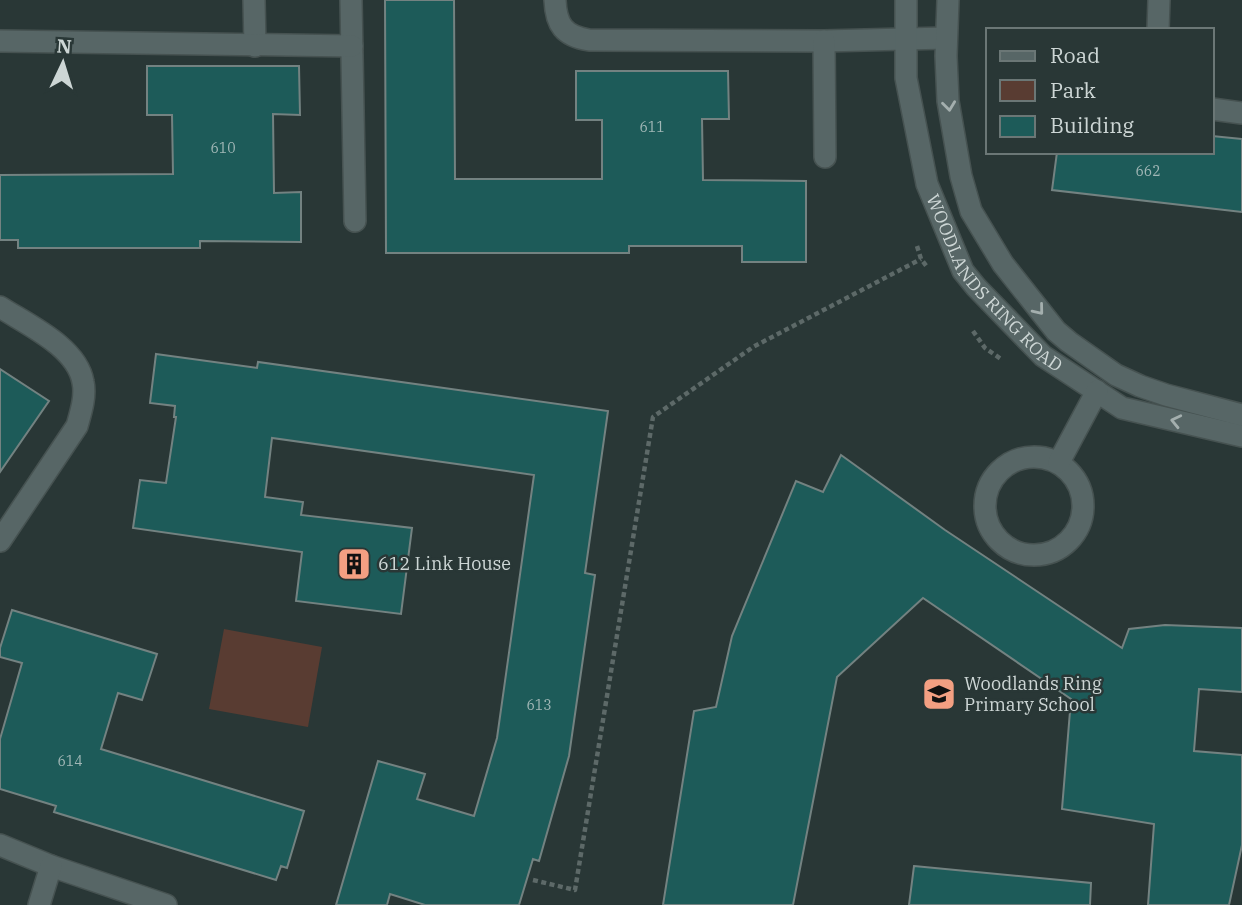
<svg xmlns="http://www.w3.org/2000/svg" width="1242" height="905" font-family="'IBM Plex Serif',serif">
<rect width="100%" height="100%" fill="#293736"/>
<path fill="#593c32" d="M 224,629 L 322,647 L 308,727 L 209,709 Z"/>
<path fill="#1d5b59" stroke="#738281" stroke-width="2" d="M 385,0 L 454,0 L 455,179 L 602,179 L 602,120 L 576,120 L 576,71 L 728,71 L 729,119 L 702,119 L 703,180 L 806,181 L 806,262 L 742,262 L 742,246 L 629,246 L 629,253 L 386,253 Z
M 147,66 L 299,66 L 300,115 L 273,114 L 274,193 L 301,192 L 301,242 L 200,241 L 200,248 L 18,248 L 18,240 L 0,240 L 0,175 L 173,174 L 172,115 L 147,115 Z
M 1212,136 L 1242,139 L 1242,212 L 1052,190 L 1057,152 L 1212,152 Z
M 156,354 L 257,368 L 258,362 L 608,411 L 585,573 L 595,575 L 569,756 L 539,861 L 533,859 L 519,905 L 425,905 L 390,894 L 387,905 L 336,905 L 378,761 L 425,774 L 417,799 L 474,816 L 497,738 L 534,475 L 272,438 L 265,497 L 303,502 L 301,515 L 412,528 L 401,614 L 296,601 L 302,552 L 133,528 L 140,480 L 166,483 L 176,417 L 174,417 L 175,406 L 150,403 Z
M 0,369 L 49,401 L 0,472 Z
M 841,455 L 945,530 L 1122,648 L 1129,629 L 1165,625 L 1242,628 L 1242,692 L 1199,689 L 1194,751 L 1242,755 L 1242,845 L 1229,905 L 1148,905 L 1154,824 L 1062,809 L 1071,699 L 923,598 L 837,677 L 793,905 L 663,905 L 694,711 L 716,707 L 732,636 L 796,481 L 823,492 Z
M 12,610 L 157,654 L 142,700 L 118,693 L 101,749 L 304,811 L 287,868 L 281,866 L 276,880 L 54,812 L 56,806 L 0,789 L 0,739 L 22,663 L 0,657 L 0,648 Z
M 914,866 L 1091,883 L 1090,905 L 909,905 Z"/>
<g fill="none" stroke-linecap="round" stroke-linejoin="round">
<defs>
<g id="minor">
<path d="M 254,0 L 255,46"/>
<path d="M 351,0 L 355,221"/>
<path d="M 555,0 C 556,25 564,36 589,40 L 824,41 L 946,38"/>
<path id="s1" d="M 906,0 L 906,78 L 927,184 L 963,271 L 976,287 L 1043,356 L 1122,408 L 1242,436"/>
<path d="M 948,0 L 946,56 L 948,101 L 961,176 L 971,211 L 1003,264 L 1056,331 L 1069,342 L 1116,375 L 1140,386 L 1166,395 L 1242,415"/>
<path d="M 1158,30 L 1159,0"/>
<path d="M 0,41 L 352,46"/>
<path d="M 824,41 L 825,157"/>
<path d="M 1212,109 L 1242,113"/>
<path d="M 0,307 C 28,325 77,347 83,382 C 86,396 81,412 77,426 L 0,541"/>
<circle cx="1034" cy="506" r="49"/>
<path d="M 1059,462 L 1097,391"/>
<path d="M 0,845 L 51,866 L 166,905"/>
<path d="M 39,905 L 51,866"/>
</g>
</defs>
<use href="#minor" stroke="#465251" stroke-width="24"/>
<path stroke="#5d6968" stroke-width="4.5" stroke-dasharray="5 3.5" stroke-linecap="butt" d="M 917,246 L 921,259 L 927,267
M 973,331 L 985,348 L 1001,359
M 533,880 L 575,890 L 653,417 L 753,347 L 921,259"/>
<use href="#minor" stroke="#576666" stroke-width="21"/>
</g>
<defs><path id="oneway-chevron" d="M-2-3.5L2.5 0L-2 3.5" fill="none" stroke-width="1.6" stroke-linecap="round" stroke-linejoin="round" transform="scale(1.75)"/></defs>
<g stroke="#a4afae">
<use href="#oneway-chevron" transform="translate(949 106) rotate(83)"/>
<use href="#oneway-chevron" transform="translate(1039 310) rotate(51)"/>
<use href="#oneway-chevron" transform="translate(1176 421) rotate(-167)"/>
</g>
<defs>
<symbol id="building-square" viewBox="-11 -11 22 22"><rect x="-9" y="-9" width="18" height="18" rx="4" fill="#f39f82" stroke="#293736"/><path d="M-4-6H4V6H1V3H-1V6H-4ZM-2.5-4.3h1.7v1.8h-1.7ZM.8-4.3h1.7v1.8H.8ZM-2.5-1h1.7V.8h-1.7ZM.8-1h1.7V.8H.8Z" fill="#111"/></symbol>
<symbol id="school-square" viewBox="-11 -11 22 22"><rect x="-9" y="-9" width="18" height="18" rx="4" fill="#f39f82" stroke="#293736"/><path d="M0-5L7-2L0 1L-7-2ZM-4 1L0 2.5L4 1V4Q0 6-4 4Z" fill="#111"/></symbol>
</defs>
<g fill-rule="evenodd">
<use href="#building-square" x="335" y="545" width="38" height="38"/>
<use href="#school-square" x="920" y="675" width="38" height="38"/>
</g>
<g text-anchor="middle" stroke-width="5" stroke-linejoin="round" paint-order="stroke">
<g font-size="14" fill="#a1b7b6">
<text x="652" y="132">611</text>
<text x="223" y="153">610</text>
<text x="1148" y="176">662</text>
<text x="539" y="710">613</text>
<text x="70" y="766">614</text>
</g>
<g font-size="18" fill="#cdd6d5" stroke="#293736">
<text dy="6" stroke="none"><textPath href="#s1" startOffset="308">WOODLANDS RING ROAD</textPath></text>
</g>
<g font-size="18" fill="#cdd6d5" stroke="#293736" text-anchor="start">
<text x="378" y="570">612 Link House</text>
<text x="964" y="690">Woodlands Ring<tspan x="964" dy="21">Primary School</tspan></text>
</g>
</g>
<rect x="986" y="28" width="228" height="126" fill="#293736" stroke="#6b7776" stroke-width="2"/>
<rect x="1000" y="51" width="35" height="10" fill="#576666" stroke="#6b7776" stroke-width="2"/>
<text x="1050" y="63" font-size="21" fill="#cdd6d5">Road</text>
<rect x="1000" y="80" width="35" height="21" fill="#593c32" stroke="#6b7776" stroke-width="2"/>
<text x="1050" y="98" font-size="21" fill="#cdd6d5">Park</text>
<rect x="1000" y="116" width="35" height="21" fill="#1d5b59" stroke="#6b7776" stroke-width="2"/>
<text x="1050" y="133" font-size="21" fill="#cdd6d5">Building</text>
<g transform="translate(63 63) rotate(4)" stroke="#293736" stroke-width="5" paint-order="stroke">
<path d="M0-5L12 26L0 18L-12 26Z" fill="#cdd6d5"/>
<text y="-10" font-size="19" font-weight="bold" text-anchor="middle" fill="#cdd6d5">N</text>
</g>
</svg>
